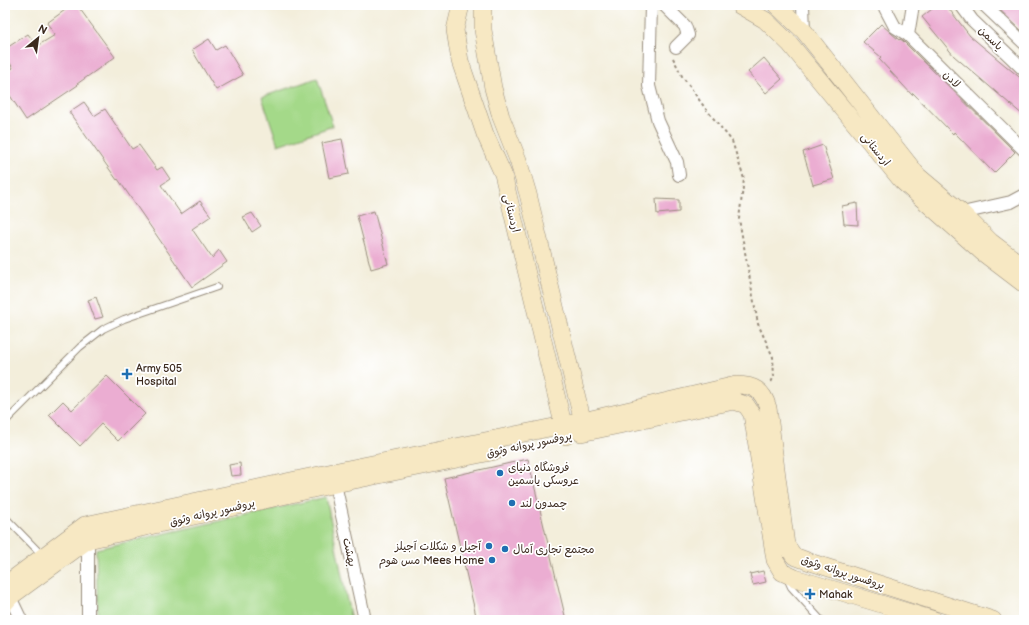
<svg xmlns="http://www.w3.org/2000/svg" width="1029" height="625" font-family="'Balsamiq Sans','Playpen Sans Arabic',sans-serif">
<rect width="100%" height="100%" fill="#fff"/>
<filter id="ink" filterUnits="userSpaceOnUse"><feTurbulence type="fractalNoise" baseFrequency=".025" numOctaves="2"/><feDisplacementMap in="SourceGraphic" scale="8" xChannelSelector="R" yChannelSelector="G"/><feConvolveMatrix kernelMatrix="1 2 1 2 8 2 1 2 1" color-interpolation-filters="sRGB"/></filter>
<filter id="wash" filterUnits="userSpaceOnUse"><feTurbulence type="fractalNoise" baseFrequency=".012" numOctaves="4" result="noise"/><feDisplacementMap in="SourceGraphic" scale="16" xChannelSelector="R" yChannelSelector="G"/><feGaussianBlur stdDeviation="0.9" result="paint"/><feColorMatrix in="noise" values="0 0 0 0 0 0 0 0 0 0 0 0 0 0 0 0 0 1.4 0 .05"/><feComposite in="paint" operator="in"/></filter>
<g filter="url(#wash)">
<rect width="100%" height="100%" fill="#f3eedb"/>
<path fill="#a4d989" stroke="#708254" d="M 317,78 L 333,126 L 278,145 L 262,97 Z
M 326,497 L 351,620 L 98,620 L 96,549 Z"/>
<g id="blocks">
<path fill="#ebadd2" d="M 72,5 L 77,5 L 115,57 L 77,84 L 78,85 L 26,120 L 5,88 L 5,73 L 13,68 L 5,55 L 5,49 L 28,34 L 37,46 L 55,35 L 47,23 Z
M 937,5 L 946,5 L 970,36 L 1024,81 L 1024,116 L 954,56 L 922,17 Z
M 995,5 L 1024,5 L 1024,33 Z
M 881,24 L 899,40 L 900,39 L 903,41 L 1015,152 L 994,173 L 954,132 L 953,134 L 913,93 L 912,95 L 879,59 L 881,57 L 863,42 Z
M 209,39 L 216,50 L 225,45 L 243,75 L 216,90 L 192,50 Z
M 764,58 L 782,79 L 766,93 L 748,72 Z
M 84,102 L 94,116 L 105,109 L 132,149 L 139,145 L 157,170 L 162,167 L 170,179 L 161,185 L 181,214 L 200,201 L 211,216 L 192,229 L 212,258 L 219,250 L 227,262 L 192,287 L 118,179 L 117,180 L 69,112 Z
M 342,139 L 349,174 L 329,178 L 322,143 Z
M 823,145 L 834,179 L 813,185 L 803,152 Z
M 656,199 L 679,200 L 679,212 L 657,214 Z
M 857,203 L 858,225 L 844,224 L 842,206 Z
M 374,211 L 388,264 L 371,269 L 357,216 Z
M 252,213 L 261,226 L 252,232 L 243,217 Z
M 96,297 L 103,317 L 95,319 L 88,300 Z
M 107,376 L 145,414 L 118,441 L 101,424 L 80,446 L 49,415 L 63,401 L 72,410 Z
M 528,459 L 566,620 L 477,620 L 444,478 Z
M 240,463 L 241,475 L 231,476 L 229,465 Z
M 763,571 L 766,582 L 753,585 L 750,574 Z"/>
</g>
</g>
<g filter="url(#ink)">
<use href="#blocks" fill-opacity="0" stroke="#978c7c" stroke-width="1"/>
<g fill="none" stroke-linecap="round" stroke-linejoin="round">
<defs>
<path id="lane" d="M 5,422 L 80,347 L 103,329 L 124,319 L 217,287
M 5,517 L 42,555
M 787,578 L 791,587 L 821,620"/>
<path id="street" d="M 651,5 L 649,86 L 658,121 L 677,162 L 679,175
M 664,5 L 685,26 L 688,35 L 676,47
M 803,5 L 804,31
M 885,5 L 885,8 L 895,27 L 908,35 L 1024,150
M 961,5 L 972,20 L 1024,70
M 984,5 L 1024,43
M 908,35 L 913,5
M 962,213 L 1011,202 L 1024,195
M 335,484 L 365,620
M 88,540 L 88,620
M 10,597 L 21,620"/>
<path id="secondary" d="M 461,5 L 455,30 L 460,61 L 485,134 L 503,174 L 566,436
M 483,5 L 483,30 L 493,88 L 501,117 L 518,160 L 528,194 L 585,431
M 739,5 L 765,20 L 790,44 L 902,181 L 982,252 L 1024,284
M 776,5 L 804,31 L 918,176 L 962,213 L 991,242 L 1024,267
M 581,433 L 734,401 L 746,405 L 752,414 L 775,560 L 782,572 L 795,578 L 934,620
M 5,585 L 85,525 L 333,472 L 583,421 L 736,385 C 754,385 763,390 768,408 L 786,545 L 794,556 L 810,562 L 993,620
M 5,603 L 10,597 L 88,540 L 335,484 L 496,451"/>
</defs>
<use href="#lane" stroke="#978c7c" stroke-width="8"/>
<use href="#street" stroke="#978c7c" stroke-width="14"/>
<use href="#secondary" stroke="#978c7c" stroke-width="18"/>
<path stroke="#978c7c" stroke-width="2" stroke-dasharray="3 3" stroke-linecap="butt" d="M 673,58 L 682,76 L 705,108 L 732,141 L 744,179 L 739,219 L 758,324 L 773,357 L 774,377 L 770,384"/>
<use href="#lane" stroke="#fff" stroke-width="6"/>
<use href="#street" stroke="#fff" stroke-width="12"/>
<use href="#secondary" stroke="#f7e8c3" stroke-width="17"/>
</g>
</g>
<g fill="#1f6fb2" stroke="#fff" stroke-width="1.5">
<path d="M125 368h4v4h4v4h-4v4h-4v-4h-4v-4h4z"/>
<circle cx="500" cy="473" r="4"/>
<circle cx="512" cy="503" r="4"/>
<circle cx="489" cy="546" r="4"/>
<circle cx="505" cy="549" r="4"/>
<circle cx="492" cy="560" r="4"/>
<path d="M808 588h4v4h4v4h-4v4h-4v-4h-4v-4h4z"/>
</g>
<g text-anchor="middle" stroke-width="3.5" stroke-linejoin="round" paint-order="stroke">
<g font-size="11" fill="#3b2a1e" stroke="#fff">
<text transform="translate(991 38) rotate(44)" y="4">یاسمن</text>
<text transform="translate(952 79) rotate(45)" y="4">لادن</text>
<text transform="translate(876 149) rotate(51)" y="4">اردستانی</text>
<text transform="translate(512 213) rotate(76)" y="4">اردستانی</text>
<text transform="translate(529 444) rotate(-12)" y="4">پروفسور پروانه وثوق</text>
<text transform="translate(212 512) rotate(-13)" y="4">پروفسور پروانه وثوق</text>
<text transform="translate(350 552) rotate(78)" y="4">بهشت</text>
<text transform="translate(843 572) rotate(18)" y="4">پروفسور پروانه وثوق</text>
</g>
<g font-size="11" fill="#3b2a1e" stroke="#fff" text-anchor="start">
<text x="136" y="372">Army 505<tspan x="136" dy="13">Hospital</tspan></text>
<text x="508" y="471">فروشگاه دنیای<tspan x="508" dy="13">عروسکی یاسمین</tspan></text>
<text x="520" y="507">چمدون لند</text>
<text x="481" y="550" text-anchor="end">آجیل و شکلات آجیلز</text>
<text x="513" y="553">مجتمع تجاری آمال</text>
<text x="484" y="564" text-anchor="end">مس هوم Mees Home</text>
<text x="819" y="598">Mahak</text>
</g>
</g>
<rect width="1029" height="625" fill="none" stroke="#fff" stroke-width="20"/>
<g transform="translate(38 38) rotate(29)" stroke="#ffffff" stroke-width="3" paint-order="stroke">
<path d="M0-3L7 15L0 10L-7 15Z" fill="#3b2a1e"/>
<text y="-6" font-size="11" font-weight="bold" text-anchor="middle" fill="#3b2a1e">N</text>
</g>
</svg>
